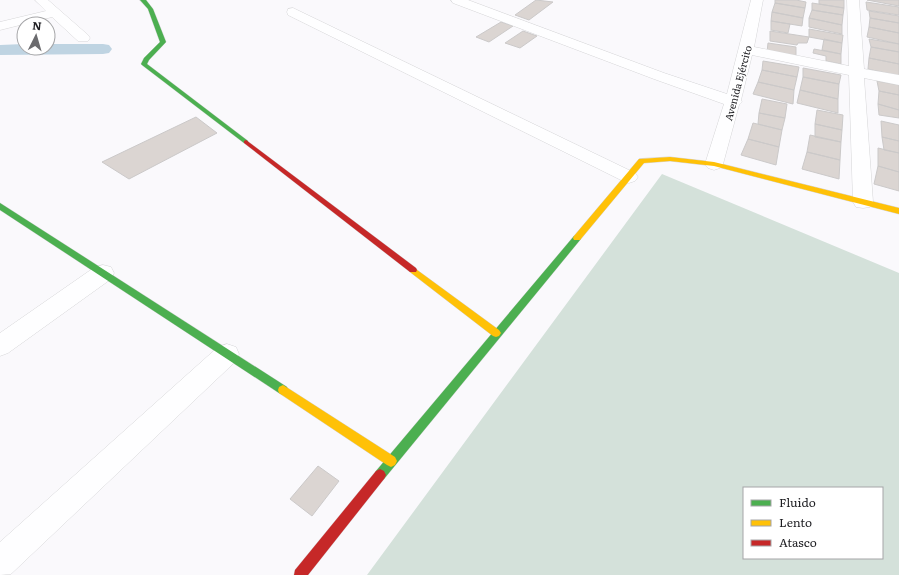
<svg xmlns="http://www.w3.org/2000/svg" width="899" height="575" font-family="Literata,serif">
<rect width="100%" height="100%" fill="#faf9fc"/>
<path fill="#d4e1da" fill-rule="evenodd" d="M 662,174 L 899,273 L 899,575 L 367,575 ZM 744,488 L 882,488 L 882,558 L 744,558 Z"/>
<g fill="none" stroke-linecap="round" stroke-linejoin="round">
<path fill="#bfd4e2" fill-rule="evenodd" d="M 24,44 L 24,48 L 48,48 L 48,44 L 103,44 L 109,45 L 112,49 L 109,53 L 103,54 L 0,55 L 0,45 Z"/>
</g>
<path fill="#dbd5d2" stroke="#cbc9c9" d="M 536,0 L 553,2 L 529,20 L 515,15 Z
M 775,0 L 796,0 L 806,2 L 805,8 L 775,3 Z
M 819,0 L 844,0 L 844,8 L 819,4 Z
M 867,0 L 899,0 L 899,6 Z
M 866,2 L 899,7 L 899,15 L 867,10 Z
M 775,3 L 805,8 L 803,18 L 772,12 Z
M 812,3 L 844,8 L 843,15 L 812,10 Z
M 812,10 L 843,15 L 842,25 L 809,18 Z
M 869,11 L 899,16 L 899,23 L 870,18 Z
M 772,12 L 803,18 L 802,26 L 771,21 Z
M 809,18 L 842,25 L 842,34 L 809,27 Z
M 870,18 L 899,23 L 899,33 L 869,27 Z
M 771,21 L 790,24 L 788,33 L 771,30 Z
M 501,22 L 513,26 L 489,42 L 476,37 Z
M 869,27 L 899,33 L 899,44 L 867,37 Z
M 809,29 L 843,35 L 842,43 L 809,37 Z
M 523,31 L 537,36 L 520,48 L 505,43 Z
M 770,31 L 809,37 L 807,43 L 798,43 L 797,45 L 770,41 Z
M 824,39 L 842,43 L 841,54 L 822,50 Z
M 869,39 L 899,44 L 899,52 L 871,47 Z
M 768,43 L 796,47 L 796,57 L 767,52 Z
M 871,47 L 899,52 L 899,64 L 869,58 Z
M 814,49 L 841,54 L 841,64 L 826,61 L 826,56 L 813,53 Z
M 869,58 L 899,64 L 899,76 L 868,69 Z
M 763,61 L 799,67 L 797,77 L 762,70 Z
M 803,68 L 841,75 L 839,84 L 803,77 Z
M 762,70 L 797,77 L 794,90 L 758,82 Z
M 803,77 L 839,84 L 838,99 L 800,90 Z
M 877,81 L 899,85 L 899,95 L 879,91 Z
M 758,82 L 794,90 L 793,104 L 753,94 Z
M 800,90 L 838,99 L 838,113 L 797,103 Z
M 879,91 L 899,95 L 899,110 L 878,104 Z
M 762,99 L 787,104 L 785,118 L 759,113 Z
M 878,104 L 899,110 L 899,118 L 879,115 Z
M 817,110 L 843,115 L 842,130 L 815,124 Z
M 759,113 L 785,118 L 782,130 L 758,124 Z
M 196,117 L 217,133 L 129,179 L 102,162 Z
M 881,121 L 899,125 L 899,141 L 882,137 Z
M 753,123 L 782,130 L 779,147 L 748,139 Z
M 815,124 L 842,130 L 841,142 L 815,137 Z
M 810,135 L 841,142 L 840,160 L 807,152 Z
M 882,137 L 899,141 L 899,153 L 884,150 Z
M 748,139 L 779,147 L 776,165 L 741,155 Z
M 878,148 L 899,153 L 899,172 L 878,166 Z
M 807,152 L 840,160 L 839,179 L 802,169 Z
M 878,166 L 899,172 L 899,191 L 874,184 Z
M 318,466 L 339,481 L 312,516 L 290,499 Z"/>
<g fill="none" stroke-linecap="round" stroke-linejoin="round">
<defs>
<path id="street" d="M 35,0 L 48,0 L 88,35 L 90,38 L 88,41 L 78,41 L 52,17 L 0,30 L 0,22 L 46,11 Z
M 451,0 L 468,0 L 664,73 L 727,94 L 751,0 L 763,0 L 754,47 L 849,66 L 847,0 L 859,0 L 864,69 L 899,75 L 899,85 L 864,78 L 873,202 L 870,207 L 863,208 L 856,207 L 853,202 L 849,75 L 752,55 L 741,100 L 742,102 L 739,105 L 723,164 L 720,168 L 714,170 L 708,168 L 705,164 L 724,104 L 654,79 L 453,3 Z
M 293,8 L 635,173 L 638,177 L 635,181 L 629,183 L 623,181 L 288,15 L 287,12 L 288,9 Z
M 103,265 L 111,267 L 114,273 L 111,279 L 8,353 L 0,356 L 0,333 L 95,267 Z
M 227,344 L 236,347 L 239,354 L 236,361 L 11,574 L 0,575 L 0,542 L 218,347 Z"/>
<path id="fast" d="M 140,0 L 146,0 L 153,9 L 166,42 L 149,60 L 147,64 L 248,141 L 248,143 L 244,143 L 142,65 L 141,64 L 144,58 L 160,42 L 148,9 Z
M 0,203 L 287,387 L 288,390 L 287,393 L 283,395 L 279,393 L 0,210 Z
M 577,235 L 581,238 L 580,240 L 384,479 L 380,481 L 376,479 L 374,475 L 376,471 L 574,236 Z"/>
<path id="slow" d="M 670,157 L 714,162 L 899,208 L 899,214 L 714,166 L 670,161 L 644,163 L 580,240 L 574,240 L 573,238 L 574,236 L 639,159 Z
M 413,267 L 499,330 L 501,333 L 499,336 L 496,337 L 493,336 L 410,272 L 409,270 L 410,268 Z
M 283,385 L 395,457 L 397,461 L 395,465 L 391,467 L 387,465 L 279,393 L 278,390 L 279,387 Z"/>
<path id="jam" d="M 246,140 L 416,268 L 417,270 L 416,272 L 410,272 L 244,143 L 244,141 Z
M 380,469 L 384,471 L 386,475 L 384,479 L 308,575 L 294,575 L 295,570 L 376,471 Z"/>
</defs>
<use href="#street" stroke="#d6d6d8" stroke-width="1"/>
<use href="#fast" stroke="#d6d6d8" stroke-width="1"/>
<use href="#slow" stroke="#d6d6d8" stroke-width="1"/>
<use href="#jam" stroke="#d6d6d8" stroke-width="1"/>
<use href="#street" fill="#fefeff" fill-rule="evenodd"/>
<use href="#fast" fill="#4caf50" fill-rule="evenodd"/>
<use href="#slow" fill="#ffc107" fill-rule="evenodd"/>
<use href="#jam" fill="#c62828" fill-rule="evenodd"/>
</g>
<g text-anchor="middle" stroke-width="3" stroke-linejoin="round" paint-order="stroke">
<g font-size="10" fill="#1e1e22" stroke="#fff">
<text transform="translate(738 83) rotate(-75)" y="4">Avenida Ejército</text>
</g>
</g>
<rect x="743" y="487" width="140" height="72" fill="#ffffff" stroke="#a5a5a7"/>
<rect x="751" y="500" width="20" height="6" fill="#4caf50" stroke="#a5a5a7"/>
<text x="779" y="507" font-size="12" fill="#1e1e22">Fluido</text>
<rect x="751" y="520" width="20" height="6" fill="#ffc107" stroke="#a5a5a7"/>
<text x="779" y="527" font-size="12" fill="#1e1e22">Lento</text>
<rect x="751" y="540" width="20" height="6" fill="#c62828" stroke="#a5a5a7"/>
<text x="779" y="547" font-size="12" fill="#1e1e22">Atasco</text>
<g transform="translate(36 36) rotate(5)"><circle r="19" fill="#ffffff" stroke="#a5a5a7"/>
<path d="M0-3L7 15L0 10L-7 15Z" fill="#6b6b6e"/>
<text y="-6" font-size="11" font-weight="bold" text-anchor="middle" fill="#1e1e22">N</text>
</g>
</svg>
